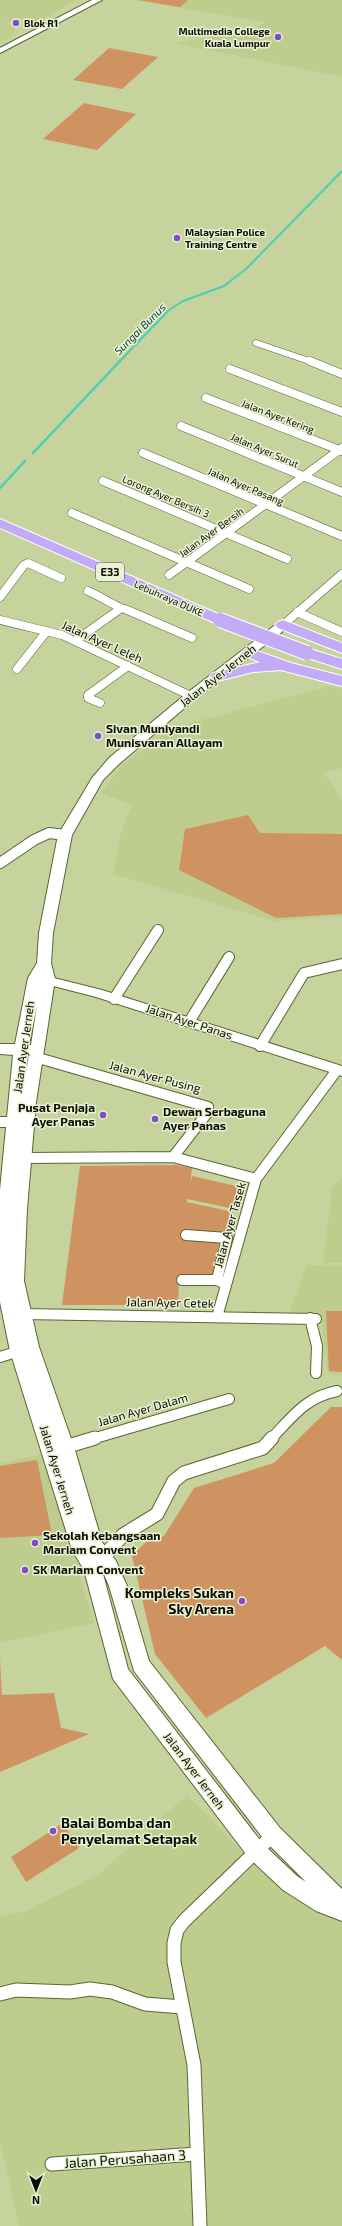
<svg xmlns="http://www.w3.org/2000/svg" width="342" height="2226" font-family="'Exo 2',sans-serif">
<rect width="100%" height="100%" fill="#c7d39d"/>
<path fill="#becc8d" d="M 0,0 L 76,0 L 36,23 L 19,18 L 5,24 L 15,28 L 13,35 L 0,42 Z
M 133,0 L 342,0 L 342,77 L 175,43 L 253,30 L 265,22 Z
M 331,686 L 342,689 L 342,768 L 324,773 L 342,801 L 342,916 L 274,921 L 113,874 L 121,832 L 132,805 L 101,793 L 121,766 L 171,728 Z
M 342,1178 L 342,1263 L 323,1263 L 332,1188 Z
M 306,1265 L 342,1266 L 342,1374 L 328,1374 L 321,1316 L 289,1314 Z
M 44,1454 L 94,1623 L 0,1643 L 0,1463 Z
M 187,1795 L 261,1871 L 342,1918 L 342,2226 L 19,2226 L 0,2142 L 0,1917 L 27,1911 L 99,1874 Z"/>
<path fill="#cf9261" d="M 138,0 L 188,0 L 180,7 Z
M 109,48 L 158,57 L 122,89 L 73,80 Z
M 84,103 L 136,114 L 97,150 L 43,139 Z
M 248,815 L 260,833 L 342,834 L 342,914 L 276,918 L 179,870 L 185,829 Z
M 176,1165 L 192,1168 L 190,1186 L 192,1176 L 245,1188 L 239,1210 L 187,1199 L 187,1202 L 233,1212 L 225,1236 L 182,1237 L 219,1241 L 214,1279 L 179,1278 L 178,1305 L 62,1305 L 80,1166 Z
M 326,1311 L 342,1311 L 342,1372 L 329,1371 Z
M 331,1407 L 342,1407 L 342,1660 L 325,1646 L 206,1718 L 155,1654 L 132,1556 L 146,1542 L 164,1536 L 194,1488 L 274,1463 Z
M 37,1460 L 52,1535 L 0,1538 L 0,1466 Z
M 0,1658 L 2,1695 L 54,1693 L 61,1728 L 89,1734 L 0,1772 Z
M 63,1823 L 79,1848 L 26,1882 L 11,1857 Z"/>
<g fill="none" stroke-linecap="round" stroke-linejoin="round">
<path stroke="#4bceb6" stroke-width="2" d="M 119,362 L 169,310 L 183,301 L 224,286 L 246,269 L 342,171"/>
<path stroke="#4bceb6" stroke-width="2.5" d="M 33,453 L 120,361
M 0,488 L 25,461"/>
<defs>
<path id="minor-far3" d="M 256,343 L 312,362"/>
<path id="minor-far2" d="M 310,361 L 342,374
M 230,369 L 342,412
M 206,398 L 342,451
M 181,426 L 342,492
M 143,453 L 342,536
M 103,481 L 287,559
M 72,513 L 249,589
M 169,575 L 342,448
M 88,591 C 96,594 120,609 125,609 L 192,638
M 0,597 L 24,565 L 28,563 L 61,578
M 297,612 L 342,632
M 0,620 L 62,635 L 191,696
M 283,625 L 342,574
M 75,641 L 120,609
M 17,669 L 47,631
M 100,703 L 88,698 L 88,695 L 128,666"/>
<path id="minor-far1" d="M 0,863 L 34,840 L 49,833 L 65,835
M 114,999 L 158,930
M 189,1022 L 229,957
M 260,1046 L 304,973 L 342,964
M 35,1057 L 208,1107 L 208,1112 L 173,1157
M 0,1122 L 19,1122
M 24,1158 L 173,1157 L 256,1179
M 186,1235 L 227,1238 L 217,1280
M 182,1280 L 217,1280 L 223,1283
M 23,1314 L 316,1319
M 217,1317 L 256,1179 L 337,1070
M 310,1318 L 317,1346 L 316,1373
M 0,1357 L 23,1350
M 92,1439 L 229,1399
M 271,1439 C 292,1417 306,1397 337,1391"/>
<path id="minor" d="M 65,1447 L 95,1438
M 102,1558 L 123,1535 L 157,1514 L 174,1481 L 184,1473 L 263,1448 L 272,1438
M 0,1994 L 16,1990 L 70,1992 L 90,1989 L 112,1992 L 145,2004 L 182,2007
M 52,2164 L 197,2154
M 200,2226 L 194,2065 L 174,1962 L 174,1943 L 177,1930 L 184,1921 L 273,1835"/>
<path id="tertiary" d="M 38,974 L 102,990 L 342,1066 L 342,1076 L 96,997 L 34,981 L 32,978 L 34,975 Z"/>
<path id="secondary" d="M 92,0 L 102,0 L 0,53 L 0,48 Z
M 283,621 L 289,625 L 287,628 L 195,699 L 119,764 L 103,780 L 72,835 L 53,933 L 51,963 L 55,979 L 36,1102 L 27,1209 L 24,1281 L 39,1347 L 74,1447 L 102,1542 L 116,1561 L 127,1586 L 149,1661 L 280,1828 L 342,1889 L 342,1921 L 316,1911 L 283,1890 L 249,1858 L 113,1679 L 84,1570 L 72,1550 L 10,1351 L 0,1302 L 0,1190 L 13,1055 L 0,1054 L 0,1044 L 15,1044 L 28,978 L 37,963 L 39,933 L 58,835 L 92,778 L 109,758 L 187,693 L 279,622 ZM 37,1005 L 31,1045 L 29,1045 ZM 28,1055 L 29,1055 L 26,1073 ZM 102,1570 L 109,1586 L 134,1671 L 266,1842 L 306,1882 L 297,1876 L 263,1844 L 128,1669 Z"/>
<path id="motorway" d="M 0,519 L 225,617 L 227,620 L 225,623 L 215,623 L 0,528 Z
M 283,620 L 342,643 L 342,653 L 278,628 L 275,625 L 278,622 Z
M 249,648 L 291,663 L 342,676 L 342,686 L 281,670 L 253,672 L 218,681 L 213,679 L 210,676 L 213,673 L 260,662 L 244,656 L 241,653 L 244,650 Z
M 307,648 L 342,659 L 342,669 L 302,656 L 299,653 L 302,650 Z"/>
</defs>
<use href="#minor-far3" stroke="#5b6533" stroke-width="7"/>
<use href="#minor-far2" stroke="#5b6533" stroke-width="9"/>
<use href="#minor-far1" stroke="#5b6533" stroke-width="12"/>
<use href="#minor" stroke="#5b6533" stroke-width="15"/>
<use href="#tertiary" stroke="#5b6533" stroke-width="2"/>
<use href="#secondary" stroke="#5b6533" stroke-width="2"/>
<use href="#motorway" stroke="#fff" stroke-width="2"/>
<use href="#minor-far3" stroke="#fff" stroke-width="6"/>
<use href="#minor-far2" stroke="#fff" stroke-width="8"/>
<use href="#minor-far1" stroke="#fff" stroke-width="10"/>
<use href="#minor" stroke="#fff" stroke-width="13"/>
<use href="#tertiary" fill="#fff" fill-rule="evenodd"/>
<use href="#secondary" fill="#fff" fill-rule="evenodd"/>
<use href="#motorway" fill="#c4abf8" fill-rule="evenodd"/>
<defs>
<path id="motorway-bridge" d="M 220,620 L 307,653"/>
</defs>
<use href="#motorway-bridge" stroke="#fff" stroke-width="16" stroke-linecap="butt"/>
<use href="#motorway-bridge" stroke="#c4abf8" stroke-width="14"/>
</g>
<g fill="#7e4ec7" stroke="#eaf1d5" stroke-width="1.5">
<circle cx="16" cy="23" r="4"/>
<circle cx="278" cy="37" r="4"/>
<circle cx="177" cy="238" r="4"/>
<circle cx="98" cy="736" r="4"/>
<circle cx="103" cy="1115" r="4"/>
<circle cx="155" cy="1119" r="4"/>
<circle cx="35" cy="1543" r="4"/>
<circle cx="25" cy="1570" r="4"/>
<circle cx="242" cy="1601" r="4"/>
<circle cx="53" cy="1831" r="4"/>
</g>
<g text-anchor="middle" stroke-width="3" stroke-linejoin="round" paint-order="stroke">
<g font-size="10" font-weight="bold" fill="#0a0e00" stroke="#eaf1d5" text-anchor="start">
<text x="24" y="27">Blok R1</text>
<text x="270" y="35" text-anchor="end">Multimedia College<tspan x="270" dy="12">Kuala Lumpur</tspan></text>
<text x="185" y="236">Malaysian Police<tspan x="185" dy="12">Training Centre</tspan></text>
</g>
<g font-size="10" fill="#0a0e00" stroke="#eaf1d5">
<text transform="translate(278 416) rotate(21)" y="4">Jalan Ayer Kering</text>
<text transform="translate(265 450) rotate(23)" y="4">Jalan Ayer Surut</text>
<text transform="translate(246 486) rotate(23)" y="4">Jalan Ayer Pasang</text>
<text transform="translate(166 496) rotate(23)" y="4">Lorong Ayer Bersih 3</text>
<text transform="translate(211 532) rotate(-36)" y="4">Jalan Ayer Bersih</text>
<text transform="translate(169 598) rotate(24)" y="4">Lebuhraya DUKE</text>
</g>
<g font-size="11" font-style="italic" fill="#074339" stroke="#eaf1d5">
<text transform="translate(140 329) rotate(-45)" y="4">Sungai Bunus</text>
</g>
<rect fill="#eaf1d5" stroke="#4d5240" stroke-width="1" x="96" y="563" width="28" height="18" rx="3"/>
<g font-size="11" font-weight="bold" fill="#0a0e00">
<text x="110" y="576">E33</text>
</g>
<g font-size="12" fill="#0a0e00" stroke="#eaf1d5">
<text transform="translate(102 642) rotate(24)" y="4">Jalan Ayer Leleh</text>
<text transform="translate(218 676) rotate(-38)" y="4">Jalan Ayer Jerneh</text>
<text transform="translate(189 1022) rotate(18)" y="4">Jalan Ayer Panas</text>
<text transform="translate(24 1047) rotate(-82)" y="4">Jalan Ayer Jerneh</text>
<text transform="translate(155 1077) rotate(15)" y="4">Jalan Ayer Pusing</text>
<text transform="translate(230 1225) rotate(-74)" y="4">Jalan Ayer Tasek</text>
<text transform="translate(170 1303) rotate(1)" y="4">Jalan Ayer Cetek</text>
<text transform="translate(143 1410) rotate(-16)" y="4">Jalan Ayer Dalam</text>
<text transform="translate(57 1470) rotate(73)" y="4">Jalan Ayer Jerneh</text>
<text transform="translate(194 1771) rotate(53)" y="4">Jalan Ayer Jerneh</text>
</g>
<g font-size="12" font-weight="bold" fill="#0a0e00" stroke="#eaf1d5" text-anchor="start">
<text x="106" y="733">Sivan Muniyandi<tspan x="106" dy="14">Munisvaran Allayam</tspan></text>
<text x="95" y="1112" text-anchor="end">Pusat Penjaja<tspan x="95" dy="14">Ayer Panas</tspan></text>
<text x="163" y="1116">Dewan Serbaguna<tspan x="163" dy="14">Ayer Panas</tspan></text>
<text x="43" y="1540">Sekolah Kebangsaan<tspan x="43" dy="14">Mariam Convent</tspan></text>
<text x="33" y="1574">SK Mariam Convent</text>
</g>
<g font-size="14" font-weight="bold" fill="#0a0e00" stroke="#eaf1d5" text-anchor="end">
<text x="234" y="1598">Kompleks Sukan<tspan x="234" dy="16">Sky Arena</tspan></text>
<text x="61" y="1828" text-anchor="start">Balai Bomba dan<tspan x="61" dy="16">Penyelamat Setapak</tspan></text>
</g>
<g font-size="14" fill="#0a0e00" stroke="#eaf1d5">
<text transform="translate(125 2159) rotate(-4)" y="5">Jalan Perusahaan 3</text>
</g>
</g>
<g transform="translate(36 2190) rotate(180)" stroke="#eaf1d5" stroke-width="3" paint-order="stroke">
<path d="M0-3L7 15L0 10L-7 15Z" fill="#0a0e00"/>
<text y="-6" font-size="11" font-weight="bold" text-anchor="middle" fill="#0a0e00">N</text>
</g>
</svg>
